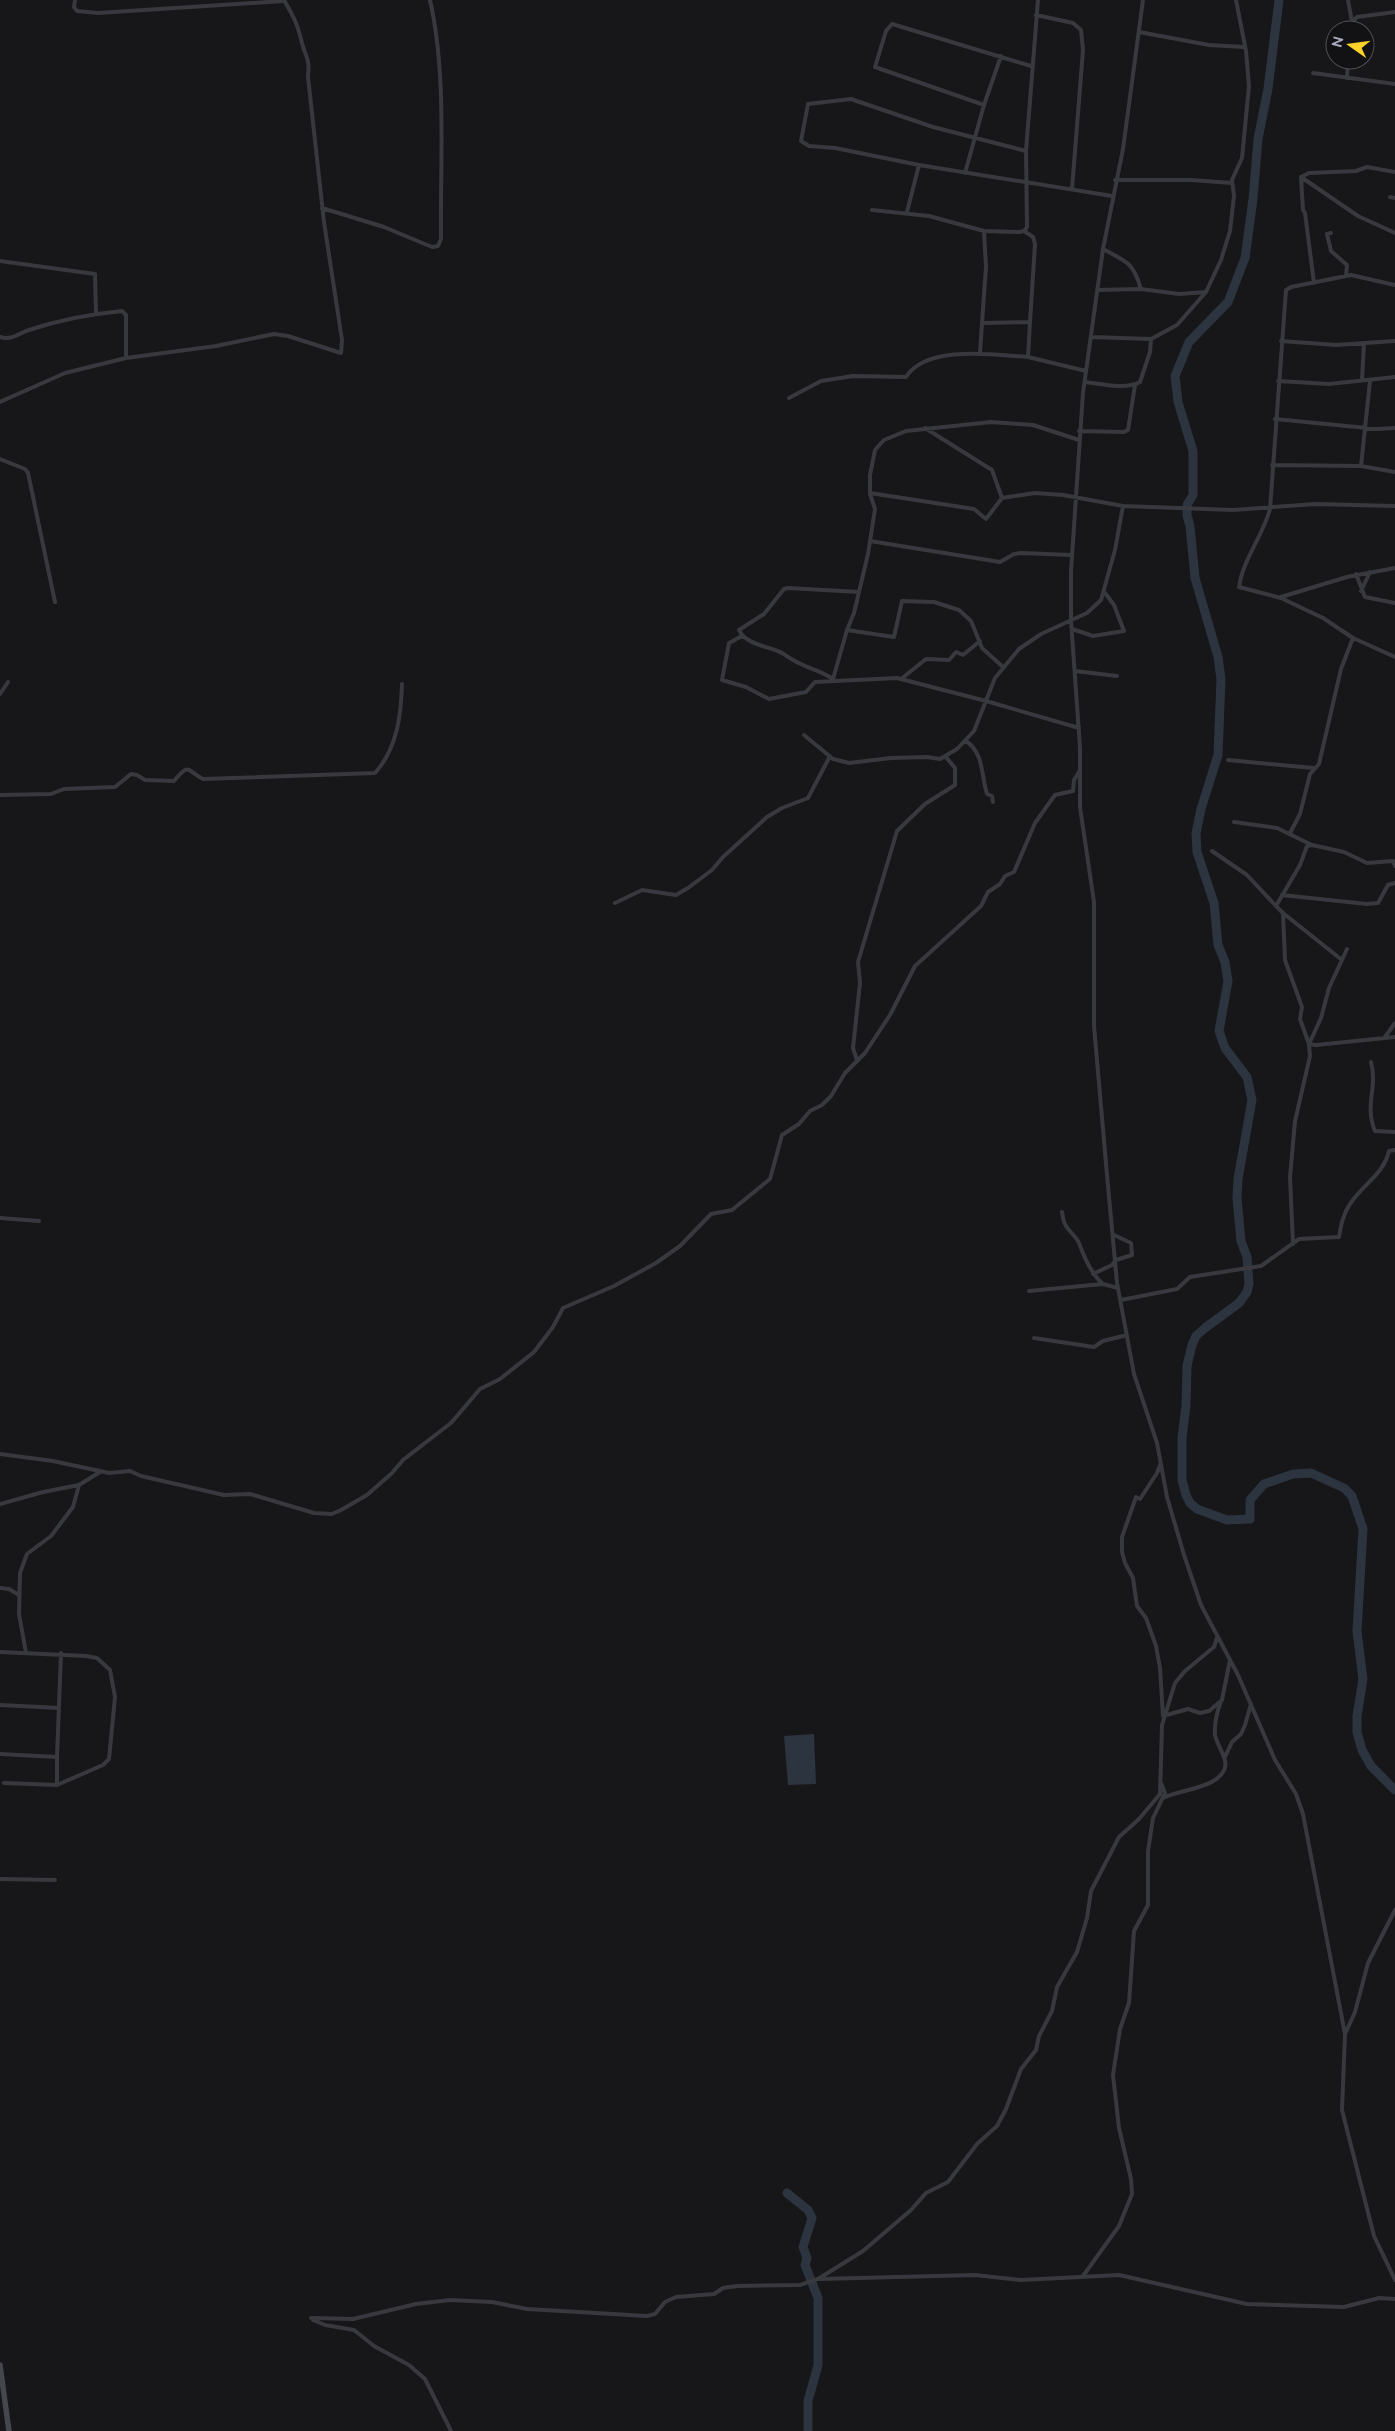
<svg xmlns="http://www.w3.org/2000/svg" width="1395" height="2431" font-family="Raleway,sans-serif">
<rect width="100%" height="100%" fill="#171719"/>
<path fill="#2c343f" d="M 814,1734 L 816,1784 L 788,1785 L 784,1736 Z"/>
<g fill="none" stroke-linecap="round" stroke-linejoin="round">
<path stroke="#2c343f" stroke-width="9" d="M 1279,0 L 1268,89 L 1258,139 L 1253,199 L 1245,258 L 1228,302 L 1189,342 L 1175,376 L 1178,402 L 1193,451 L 1193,495 L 1187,505 L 1187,515 L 1190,526 L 1195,578 L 1218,657 L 1221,679 L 1218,755 L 1201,809 L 1196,833 L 1197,852 L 1214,903 L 1218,945 L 1225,962 L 1228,981 L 1219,1031 L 1225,1048 L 1247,1077 L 1252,1100 L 1238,1179 L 1237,1198 L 1241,1241 L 1247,1257 L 1249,1284 L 1247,1292 L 1239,1303 L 1205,1328 L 1196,1336 L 1192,1345 L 1187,1366 L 1186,1406 L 1182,1438 L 1182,1480 L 1186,1495 L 1190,1503 L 1197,1509 L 1227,1520 L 1250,1519 L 1250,1500 L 1264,1484 L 1293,1474 L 1311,1473 L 1344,1488 L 1352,1496 L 1363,1529 L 1357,1631 L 1363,1679 L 1357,1716 L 1357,1732 L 1362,1750 L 1371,1766 L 1395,1790
M 787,2193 L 808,2210 L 812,2218 L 803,2247 L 807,2258 L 805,2265 L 818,2298 L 818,2365 L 808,2401 L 808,2431"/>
<path stroke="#38383f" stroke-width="4" d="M 75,0 L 74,7 L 77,11 L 98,13 L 283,1
M 1143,0 L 1123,149 L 1103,249 L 1083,393 L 1071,571 L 1071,620 L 1080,748 L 1080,807 L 1094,902 L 1094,1026 L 1107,1175 L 1117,1283 L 1134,1374 L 1157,1443 L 1167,1497 L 1184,1555 L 1201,1605 L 1238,1675 L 1275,1760 L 1296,1794 L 1303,1814 L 1345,2034 L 1342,2110 L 1374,2236 L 1395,2280
M 1348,0 L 1352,22 L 1351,30
M 1036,15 L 1073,23 L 1081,30 L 1083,50 L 1072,189
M 1352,22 L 1357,17 L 1395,12
M 1139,32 L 1209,45 L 1244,47
M 1001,56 L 984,105 L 875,67 L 886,31 L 892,24 L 1031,66
M 1313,73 L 1395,84
M 1347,78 L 1348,60
M 1026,151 L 933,127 L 851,99 L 808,104 L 801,141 L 809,146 L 835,148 L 919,165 L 1112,196
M 965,173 L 984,105
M 1301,177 L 1358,216 L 1395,233
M 1301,177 L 1303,210 L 1305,213 L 1314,283
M 1301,177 L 1309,173 L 1356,171 L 1367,167 L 1395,172
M 1115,180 L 1191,180 L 1232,183
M 1390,197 L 1395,198
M 322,208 L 384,227 L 432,247 L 438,246 L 441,239 C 440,162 447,75 430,0
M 872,210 L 929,216 L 984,231 L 986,267 L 982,323 L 1030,322 L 1028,357 L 1086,371
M 907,212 L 919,165
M 984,231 L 1019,232 L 1024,231 L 1027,227 L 1026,151 L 1038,0
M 1024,231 L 1033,237 L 1035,244 L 1030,322
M 1331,233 L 1327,234 L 1331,251 L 1347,265 L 1346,276
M 1103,249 C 1127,262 1133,262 1141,289
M 0,261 L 95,274 L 96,313
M 1395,285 L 1351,275 L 1291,287 L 1286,290 L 1270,509 C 1263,536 1243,559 1239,587 L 1281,598 L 1323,618 L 1353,638 L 1395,657
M 1097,290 L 1141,289 L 1179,294 L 1206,292
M 0,337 C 11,341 19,333 29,330 C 59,320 91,314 122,311 L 126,315 L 126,358
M 1091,337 L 1151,339
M 1281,341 L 1336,345 L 1395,341
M 980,353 L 982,323
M 1362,380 L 1364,343
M 1278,381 L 1329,384 L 1395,377
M 1085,382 C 1101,384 1126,390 1140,382 L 1150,352 L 1151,339 L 1177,325 L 1206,292 L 1221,260 L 1230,231 L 1234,196 L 1232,180 L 1242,158 L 1249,86 L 1246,51 L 1236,0
M 789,398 L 821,381 L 853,376 L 906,377 C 927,344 996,355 1028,357
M 0,402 L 65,373 L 126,358 L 216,346 L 274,334 L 288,336 L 341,353 L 342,340 L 324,222 L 308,77 C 310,57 306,59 302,43 C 297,22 294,18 284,0
M 1275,419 L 1377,429 L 1395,428
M 925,428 L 992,470 L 1002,498
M 1079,431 L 1124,432 L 1128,430 L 1135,385
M 0,459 L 25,469 L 28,473 L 55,602
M 1272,465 L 1361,466 L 1395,472
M 1361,466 L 1370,381
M 870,493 L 974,509 L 986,519 L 1002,498 L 1035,493 L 1063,495 L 1123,506 L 1233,510 L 1315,504 L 1395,506
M 870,541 L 1000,562 L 1014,554 L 1021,553 L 1072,555
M 1356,574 L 1365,597 L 1395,603
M 1361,591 L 1370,572
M 859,592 L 788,588 L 784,589 L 764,614 L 739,630 C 744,642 763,646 775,650 C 783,652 791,660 799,663 C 812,670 820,670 833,679 L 847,630 L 894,637 L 902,601 L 934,602 L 959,610 L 971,621 L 982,648 L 1003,667
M 1281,597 L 1347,577 L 1395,568
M 1072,629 L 1093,636 L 1124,631 L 1114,605 L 1105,593
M 847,630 L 854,613 L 868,554 L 875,509 L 870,494 L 870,475 L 875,450 L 884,440 L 906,431 L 991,422 L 1033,425 L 1079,440
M 742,636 L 729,643 L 722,680 L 746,687 L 769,699 L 806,692 L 815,682 L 897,678 L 986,701 L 1079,728
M 1075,671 L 1117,676
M 901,679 L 926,659 L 949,660 L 956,652 L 963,655 L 980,641
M 0,694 L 8,682
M 804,735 L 833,759 L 849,763 L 891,758 L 927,757 L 940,759 L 957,749 L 974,731 L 995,678 L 1019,649 L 1041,634 L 1087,613 L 1101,600 L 1115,550 L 1123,506
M 966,741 C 984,753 981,775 987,794 L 992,796 L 993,802
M 1228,760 L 1313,768
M 0,795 L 51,794 L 64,789 L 115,787 L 131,774 L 137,775 L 145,780 L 174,781 C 190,762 186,770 203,779 L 375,773 C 397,748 401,717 402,684
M 1234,822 L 1277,828 L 1312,845
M 1290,833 L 1300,814 L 1310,774 L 1319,764 L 1341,669 L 1353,638
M 1212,851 L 1247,875 L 1276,906
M 1282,895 L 1367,904 L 1378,903 L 1388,885 L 1395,883
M 615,903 L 642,890 L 676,895 L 688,888 L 712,870 L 723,857 L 767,817 L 782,808 L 808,798 L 830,756
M 1283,913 L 1342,960
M 1347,949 L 1329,988 L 1321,1018 L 1309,1044 L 1316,1045 L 1395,1037
M 1385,1037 L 1395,1023
M 857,1060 L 853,1048 L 860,983 L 858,962 L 897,831 L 925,804 L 955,785 L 955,768 L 945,756
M 1371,1062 C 1378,1087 1364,1105 1375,1131 L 1395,1132
M 1062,1212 C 1063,1216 1063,1221 1065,1224 C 1068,1231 1076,1236 1079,1243 C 1084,1257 1091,1274 1103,1284
M 0,1218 L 39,1221
M 1293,1244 L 1290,1177 L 1295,1121 L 1310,1056 L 1309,1044 L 1300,1019 L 1302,1007 L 1285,960 L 1283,913 L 1276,906 L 1300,865 L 1307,846 L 1312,845 L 1344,852 L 1367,863 L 1393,861 L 1395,866
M 1093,1274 L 1112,1265 L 1116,1260 L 1132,1255 L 1131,1243 L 1114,1235
M 1029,1291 L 1103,1284 L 1118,1288
M 1121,1300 L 1177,1289 L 1190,1277 L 1261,1266 L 1299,1239 L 1339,1237 C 1341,1225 1343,1214 1350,1204 C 1362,1185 1384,1174 1389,1151 L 1395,1150
M 1034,1338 L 1094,1347 L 1103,1341 L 1127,1335
M 0,1454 L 53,1461 L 109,1473 L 130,1471 L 141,1476 L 224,1495 L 250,1494 L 314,1513 L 332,1514 L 341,1510 L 367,1495 L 392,1473 L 403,1460 L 451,1423 L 480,1389 L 500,1379 L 534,1352 L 553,1327 L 563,1308 L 614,1286 L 656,1263 L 680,1246 L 711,1214 L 732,1210 L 770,1179 L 782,1135 L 799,1124 L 810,1111 L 822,1105 L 831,1096 L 845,1073 L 865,1053 L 890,1015 L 915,966 L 981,906 L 988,892 L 1000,884 L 1005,876 L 1014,872 L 1035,823 L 1055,795 L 1073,791 L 1074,780 L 1080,770
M 1160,1465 L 1157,1473 L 1140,1499 L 1136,1497 L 1122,1537 L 1122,1552 L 1125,1563 L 1133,1578 L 1137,1606 L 1146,1618 L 1156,1646 L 1160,1668 L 1163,1716 L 1188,1709 L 1200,1713 L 1209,1711 L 1222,1700 L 1230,1660
M 0,1504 L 43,1492 L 79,1485 L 100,1472
M 0,1588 L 9,1589 L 19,1595
M 0,1652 L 86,1656 L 97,1658 L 110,1670 L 115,1697 L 109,1759 L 103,1765 L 57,1785 L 4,1783
M 26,1653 L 19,1614 L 20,1573 L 27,1554 L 51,1536 L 73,1507 L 79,1485
M 0,1705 L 59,1708
M 0,1754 L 57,1757 L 57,1785
M 57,1757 L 61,1653
M 1225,1757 L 1232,1742 L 1241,1734 L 1245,1725 L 1251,1704
M 1163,1798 C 1179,1790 1200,1790 1215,1780 C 1237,1765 1218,1751 1215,1735 C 1214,1723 1217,1712 1221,1701
M 0,1879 L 55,1880
M 1345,2034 L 1355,2012 L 1368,1963 L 1395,1910
M 1083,2276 L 1119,2226 L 1132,2194 L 1131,2179 L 1119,2128 L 1113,2075 L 1120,2029 L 1129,2003 L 1134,1931 L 1148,1905 L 1148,1851 L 1153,1818 L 1165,1793 L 1161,1783
M 820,2279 L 975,2275 L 1021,2280 L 1119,2275 L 1247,2304 L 1344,2307 L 1379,2298 L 1395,2299
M 311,2318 L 353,2319 L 416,2304 L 450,2300 L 492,2302 L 527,2309 L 647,2316 L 655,2314 L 665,2302 L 676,2297 L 714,2294 L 723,2288 L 737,2286 L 800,2285 L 818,2279 L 863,2251 L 911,2210 L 926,2193 L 948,2182 L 977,2144 L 997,2126 L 1006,2109 L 1021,2069 L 1036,2050 L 1039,2036 L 1052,2011 L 1057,1987 L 1077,1952 L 1087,1918 L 1091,1891 L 1119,1837 L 1139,1819 L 1160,1794 L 1162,1725 L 1175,1683 L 1185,1671 L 1214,1647 L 1217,1638
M 313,2320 L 325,2325 L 354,2330 L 374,2346 L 409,2365 L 425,2379 L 451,2431"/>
<path stroke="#45474f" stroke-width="5.5" d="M 0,2365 L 9,2431"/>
</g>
<g transform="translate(1350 45) rotate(284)"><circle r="24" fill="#121214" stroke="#4e4f57"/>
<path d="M0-4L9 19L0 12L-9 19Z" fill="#ffd229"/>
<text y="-8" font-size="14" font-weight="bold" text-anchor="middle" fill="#a8abbb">N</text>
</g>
</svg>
